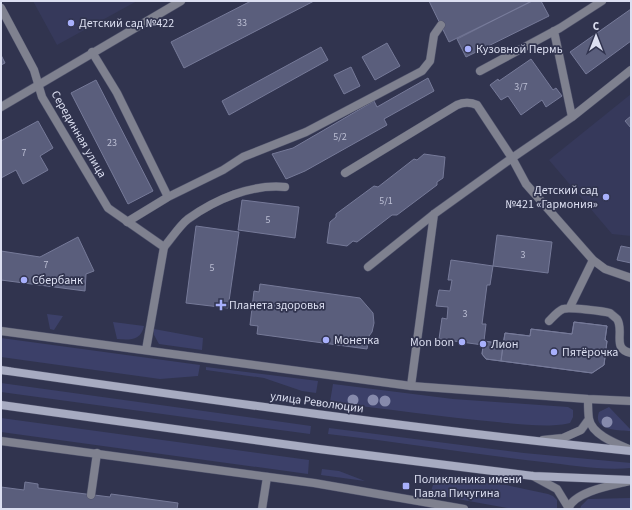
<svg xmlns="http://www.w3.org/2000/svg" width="632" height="510" font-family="'Source Sans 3',sans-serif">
<rect width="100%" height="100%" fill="#31344f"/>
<path fill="#36395b" d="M 33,1 L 137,1 L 57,45 Z
M 631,94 L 631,236 L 612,234 L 549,160 Z"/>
<path fill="#3c4069" d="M 47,314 L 63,316 L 54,330 L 50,329 Z
M 113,322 L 144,326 C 141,341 129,340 117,339 Z
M 154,329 L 203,338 L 202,350 L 159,344 L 154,335 Z
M 1,338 L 200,365 L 198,376 L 160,379 L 1,357 Z
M 206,367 L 318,381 L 316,393 L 302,391 L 264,378 L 206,370 Z
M 1,383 L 311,426 L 310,434 L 1,392 Z
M 333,384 L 453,399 L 568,407 L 573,410 L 573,417 L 570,423 C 554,428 516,424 497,422 C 442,417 386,409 330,402 Z
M 609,407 L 631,430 L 631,431 C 619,430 592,431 599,412 Z
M 1,418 L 309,460 L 308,474 L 1,432 Z
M 329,428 L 524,453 L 631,463 L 631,468 C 603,471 571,465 543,462 C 471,454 400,442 328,434 Z
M 322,469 L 339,471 L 365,481 L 321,475 Z
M 467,481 L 506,485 L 548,494 L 553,496 L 557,500 L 557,509 L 513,509 L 430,494 L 433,485 Z
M 631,498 L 631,509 L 580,509 L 581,506 L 588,499 Z"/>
<path fill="#5a5e7c" stroke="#767a99" d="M 251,1 L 314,1 L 184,68 L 171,42 Z
M 429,1 L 532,1 L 449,42 Z
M 532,1 L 541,1 L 549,16 L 466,57 L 457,39 Z
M 631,9 L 631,41 L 586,74 L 570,52 Z
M 387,43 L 400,66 L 375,80 L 362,57 Z
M 321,47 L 328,60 L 229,115 L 222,101 Z
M 1,55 L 5,63 L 1,65 Z
M 531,59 L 553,90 L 556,88 L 562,96 L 546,107 L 542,100 L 521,115 L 508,96 L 501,100 L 490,85 L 498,79 L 499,81 Z
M 351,67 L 360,86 L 344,94 L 334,75 Z
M 428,78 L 434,91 L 384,119 L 387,125 L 305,171 L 286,179 L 272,154 L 293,148 L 374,101 L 377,107 Z
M 96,80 L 153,191 L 128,204 L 71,93 Z
M 631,116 L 631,128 L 625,121 Z
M 38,121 L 53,148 L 40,156 L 48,170 L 23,184 L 16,170 L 1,178 L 1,141 Z
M 424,154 L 445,157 L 443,178 L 437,182 L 437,185 L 397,215 L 392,215 L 357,242 L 353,241 L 347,246 L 327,243 L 330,222 L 336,217 L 336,214 L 374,186 L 378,187 L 414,159 L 417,160 Z
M 242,200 L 299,207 L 295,238 L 238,230 Z
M 196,226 L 239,232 L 228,308 L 186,303 Z
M 497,235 L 552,242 L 548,273 L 493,266 Z
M 78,237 L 94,271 L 86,274 L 85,291 L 1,280 L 1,251 L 40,257 Z
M 621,246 L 631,248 L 631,263 L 617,260 Z
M 451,260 L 493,266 L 490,285 L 487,285 L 482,324 L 486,324 L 484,341 L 503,344 L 505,333 L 530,336 L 531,329 L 572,334 L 574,322 L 607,326 L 605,340 L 607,341 L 604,365 L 592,373 L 486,359 L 482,354 L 483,345 L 439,339 L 442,318 L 447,319 L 448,307 L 436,306 L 439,290 L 450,291 L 452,280 L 448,280 Z
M 260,284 L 360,298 L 373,313 L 374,323 L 372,332 L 369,336 L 367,349 L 257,334 L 258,326 L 250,325 L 254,291 L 259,292 Z
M 574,322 L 607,326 L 605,340 L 607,341 L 604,365 L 592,373 L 501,361 L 505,333 L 530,336 L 531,329 L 572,334 Z
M 484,341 L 503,344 L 501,361 L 486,359 L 482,354 Z
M 25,482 L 38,484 L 38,488 L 110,497 L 111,494 L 178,503 L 177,509 L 1,509 L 1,487 L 24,490 Z"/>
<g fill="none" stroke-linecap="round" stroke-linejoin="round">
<defs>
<path id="service" d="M 554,31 L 572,117
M 92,52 L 117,93 L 168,197
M 480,71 L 560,28 L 602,1
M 345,173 L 457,105 C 464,102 470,102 477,105 L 512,158 L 526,184 L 593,260 L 605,269 L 631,278
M 127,222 L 168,197 L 223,170 L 243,157 L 306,132 L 422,71 L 430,61 L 434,35 L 441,25
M 164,247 C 171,239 180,225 188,219 C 216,199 251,184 285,187
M 368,267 L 434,214 L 512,158 L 572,117 L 631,70
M 570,307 L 593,260
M 549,321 C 553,317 558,311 563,309 C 569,307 603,311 610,313 C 611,314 616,318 617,319 C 625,331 611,349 631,353
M 411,386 L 434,214
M 91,495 L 97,453
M 262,509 L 267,477"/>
<path id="minor" d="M 1,8 L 34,70 L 42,97 L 108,208 L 164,247 L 146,350
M 1,107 L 181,1
M 1,331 L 411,386 L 588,399 L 631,401
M 588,399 C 588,406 588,413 589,419 C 592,435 617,444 631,450
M 543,440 L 563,438 L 581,430 L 589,419
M 1,441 L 314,483 L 464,509
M 533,476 L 557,489 L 568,507
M 568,509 C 574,491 614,485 630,481"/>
<path id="secondary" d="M 1,370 C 211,400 420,430 631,451
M 1,405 L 319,449 L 533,476 L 631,480"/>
</defs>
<use href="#service" stroke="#50536c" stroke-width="9"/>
<use href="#minor" stroke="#50536c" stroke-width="9"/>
<use href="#secondary" stroke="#50536c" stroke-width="9"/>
<use href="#service" stroke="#7f818f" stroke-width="8"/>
<use href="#minor" stroke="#7f818f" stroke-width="8"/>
<use href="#secondary" stroke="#a7abc1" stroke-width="8"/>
</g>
<g fill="#868aac">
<circle cx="353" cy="400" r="5.5"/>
<circle cx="373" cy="400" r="5.5"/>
<circle cx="385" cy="401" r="5.5"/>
<circle cx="607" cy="422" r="5.5"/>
</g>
<g fill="#a8b0fc" stroke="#31344f" stroke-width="1.5">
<circle cx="71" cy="23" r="4"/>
<circle cx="468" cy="49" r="4"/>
<circle cx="606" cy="197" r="4"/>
<circle cx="24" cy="280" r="4"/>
<path d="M219 299h4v4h4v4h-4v4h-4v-4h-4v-4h4z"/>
<circle cx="326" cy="340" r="4"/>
<circle cx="462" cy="342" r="4"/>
<circle cx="483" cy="344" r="4"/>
<circle cx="554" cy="352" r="4"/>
<rect x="402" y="482" width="8" height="8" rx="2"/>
</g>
<g text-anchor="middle" stroke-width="3.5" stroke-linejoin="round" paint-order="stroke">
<g font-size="10" fill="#bcbfd4">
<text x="242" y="26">33</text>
<text x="521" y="90">3/7</text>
<text x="340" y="140">5/2</text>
<text x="112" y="146">23</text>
<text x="24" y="156">7</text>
<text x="386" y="204">5/1</text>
<text x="268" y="223">5</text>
<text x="523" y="258">3</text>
<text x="46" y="268">7</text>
<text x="212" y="271">5</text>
<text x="465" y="317">3</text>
</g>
<g font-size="12" fill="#dcdff1" stroke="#31344f" text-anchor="start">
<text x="79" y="27">Детский сад №422</text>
<text x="476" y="53">Кузовной Пермь</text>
<text x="598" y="194" text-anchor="end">Детский сад<tspan x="598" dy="14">№421 «Гармония»</tspan></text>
<text x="32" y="284">Сбербанк</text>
<text x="229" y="309">Планета здоровья</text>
<text x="334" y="344">Монетка</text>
<text x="454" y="346" text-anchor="end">Mon bon</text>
<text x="491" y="348">Лион</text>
<text x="562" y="356">Пятёрочка</text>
<text x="414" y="483">Поликлиника имени<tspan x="414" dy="14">Павла Пичугина</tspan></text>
</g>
<g font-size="12" fill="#dcdff1" stroke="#31344f">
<text transform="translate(79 134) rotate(60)" y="4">Серединная улица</text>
<text transform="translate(317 402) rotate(8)" y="4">улица Революции</text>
</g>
</g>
<rect width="632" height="510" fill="none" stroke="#dcdff1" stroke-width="4"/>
<g transform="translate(596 36)" stroke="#31344f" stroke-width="3" paint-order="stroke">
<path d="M0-3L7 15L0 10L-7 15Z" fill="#dcdff1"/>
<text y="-6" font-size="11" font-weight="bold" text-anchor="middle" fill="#dcdff1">С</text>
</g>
</svg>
